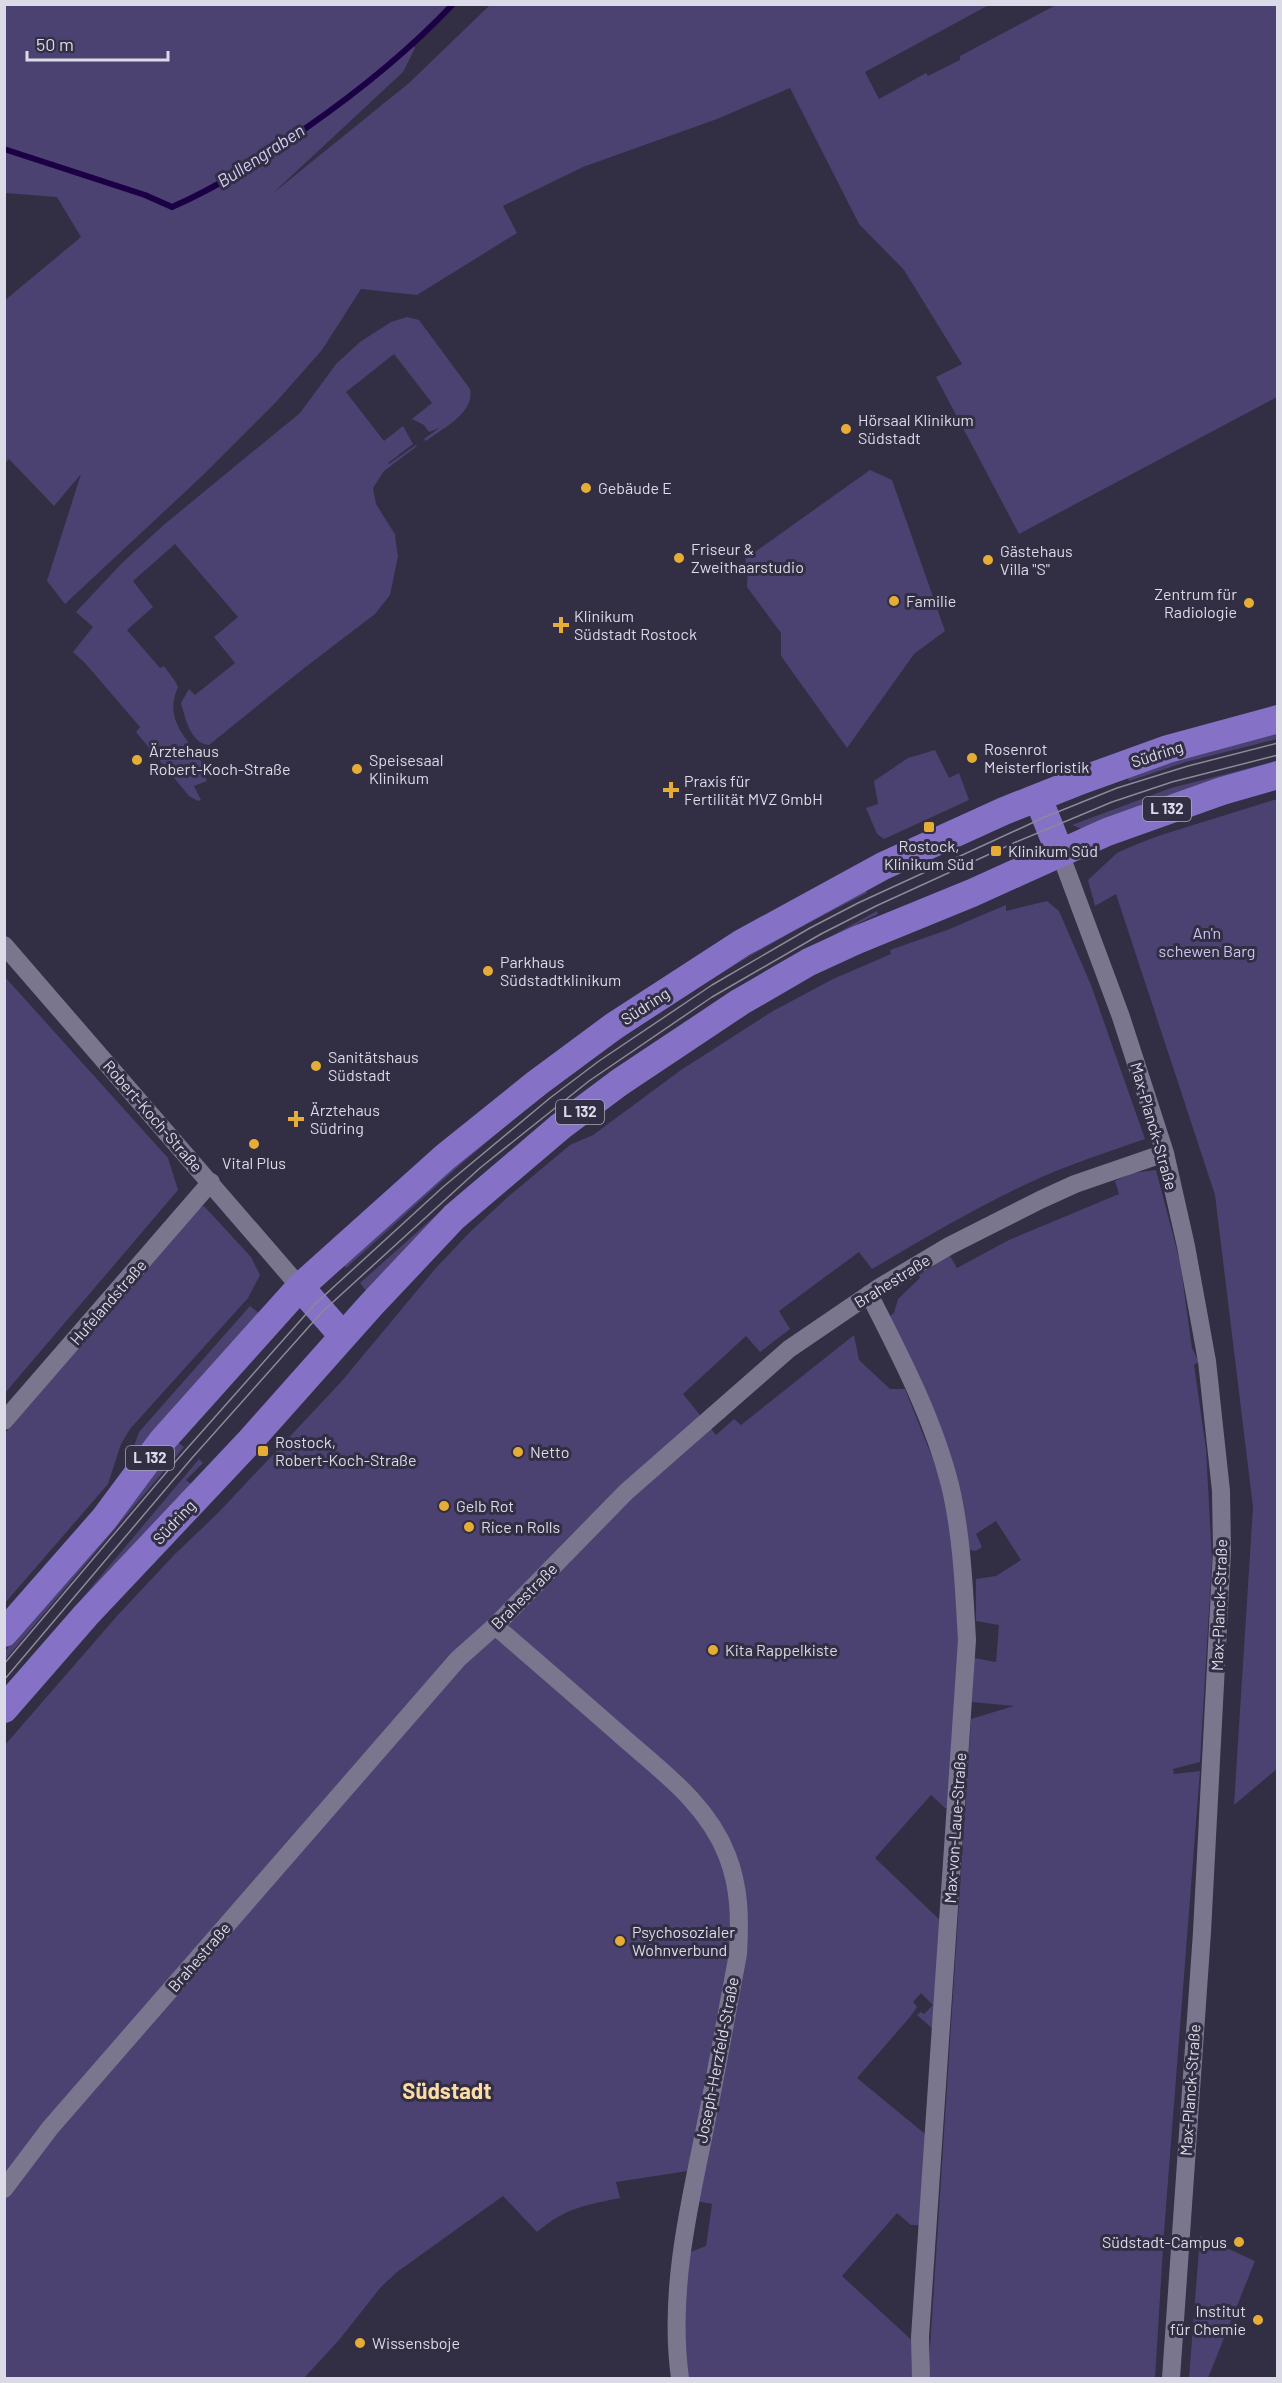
<svg xmlns="http://www.w3.org/2000/svg" width="1282" height="2383" font-family="Barlow,sans-serif">
<rect width="100%" height="100%" fill="#322e43"/>
<path fill="#4b4271" d="M 5,4 L 449,5 L 412,44 L 415,48 L 403,72 L 272,194 L 409,83 L 490,5 L 989,5 L 865,72 L 879,99 L 926,73 L 928,76 L 960,60 L 960,56 L 1056,5 L 1277,5 L 1277,397 L 1019,534 L 936,377 L 962,364 L 904,270 L 859,224 L 790,88 L 717,119 L 583,167 L 503,206 L 517,233 L 417,295 L 361,289 L 322,350 L 276,402 L 201,477 L 65,604 L 47,581 L 81,474 L 54,506 L 9,459 L 5,463 L 4,301 L 81,237 L 57,197 L 5,193 Z
M 407,317 L 419,320 L 470,389 C 475,413 443,428 426,441 L 424,439 L 439,428 L 429,432 L 424,425 L 412,419 L 432,403 L 394,354 L 346,392 L 384,441 L 403,426 L 413,444 L 388,463 L 389,464 L 416,445 L 417,446 L 384,471 L 373,488 L 376,504 L 396,536 L 395,537 L 398,556 L 390,595 L 375,614 L 303,669 L 209,745 C 191,744 185,718 181,703 L 189,689 L 195,695 L 235,663 L 214,637 L 238,617 L 175,544 L 133,581 L 153,607 L 127,630 L 160,668 L 164,666 L 175,681 L 178,687 C 164,719 184,734 200,759 C 203,765 204,774 207,781 L 194,786 L 201,800 L 198,801 L 189,796 L 136,732 L 140,727 L 85,663 L 73,652 L 93,627 L 76,612 L 123,562 L 166,523 L 300,413 L 336,364 L 360,342 L 391,322 Z
M 870,470 L 892,480 L 945,631 L 914,654 L 847,748 L 781,656 L 781,633 L 747,587 L 748,569 L 745,559 Z
M 1277,730 L 1277,739 L 1186,762 L 1129,781 L 1128,778 L 1174,758 Z
M 935,750 L 949,778 L 959,773 L 969,800 L 884,839 L 877,834 L 866,808 L 878,804 L 874,781 L 908,758 Z
M 1277,761 L 1277,765 L 1082,829 L 1072,825 L 1171,788 Z
M 1277,799 L 1278,1768 L 1234,1805 L 1253,1507 L 1215,1195 L 1116,894 L 1095,906 L 1088,880 L 1117,853 L 1130,847 L 1158,836 Z
M 863,886 L 867,893 C 730,961 598,1047 481,1147 C 435,1186 391,1228 346,1268 L 342,1263 L 481,1142 L 642,1021 Z
M 1047,901 L 1059,911 L 1091,985 L 1145,1139 C 1108,1152 1070,1164 1033,1181 C 978,1206 925,1238 872,1269 L 859,1252 L 779,1311 L 790,1329 L 760,1352 L 746,1336 L 683,1394 L 716,1435 L 734,1419 L 741,1425 L 854,1335 L 859,1360 L 890,1389 L 905,1389 L 944,1487 L 960,1606 L 951,1808 L 945,1808 L 931,1795 L 875,1858 L 942,1922 L 933,2029 L 917,2015 L 921,2012 L 924,2014 L 933,2005 L 921,1993 L 913,2002 L 917,2007 L 910,2017 L 857,2078 L 930,2138 L 921,2225 L 911,2225 L 897,2213 L 842,2276 L 917,2345 L 918,2378 L 688,2378 L 684,2330 L 688,2253 L 706,2246 L 712,2204 L 696,2201 L 701,2169 L 616,2182 L 620,2198 C 585,2205 565,2208 537,2232 L 503,2196 L 397,2272 L 381,2287 L 339,2340 L 304,2378 L 5,2378 L 5,1745 L 117,1616 L 174,1555 L 219,1512 L 341,1382 L 435,1269 L 470,1232 L 509,1196 L 570,1145 L 593,1135 L 681,1070 L 773,1011 L 833,979 L 891,954 L 890,950 L 947,930 L 1006,905 L 1006,911 Z
M 877,911 L 878,914 L 857,924 L 859,929 C 676,1016 504,1144 369,1294 L 360,1283 L 462,1192 L 545,1122 L 631,1058 L 732,991 Z
M 5,977 L 168,1158 L 178,1190 L 5,1393 Z
M 1156,1170 L 1180,1262 L 1192,1348 L 1199,1362 L 1194,1365 L 1206,1449 L 1212,1560 L 1200,1762 L 1173,1769 L 1174,1774 L 1200,1771 L 1164,2232 L 1155,2378 L 928,2378 L 971,1719 L 1014,1706 L 972,1702 L 974,1658 L 996,1662 L 999,1625 L 976,1621 L 976,1579 L 996,1576 L 1021,1560 L 996,1521 L 976,1534 L 982,1547 L 976,1551 L 965,1549 L 890,1316 L 894,1313 L 898,1299 L 920,1278 L 919,1275 L 950,1256 L 957,1268 L 1009,1240 L 1119,1194 L 1115,1181 L 1132,1173 Z
M 204,1206 L 251,1257 L 260,1275 L 248,1298 L 130,1429 L 121,1444 L 108,1484 L 5,1603 L 5,1433 L 197,1209 Z
M 250,1306 L 259,1313 L 121,1482 L 139,1432 Z
M 176,1441 L 184,1447 L 5,1660 L 5,1651 Z
M 199,1459 L 203,1463 L 186,1480 L 191,1484 L 48,1639 Z
M 1200,2236 L 1255,2261 L 1208,2378 L 1189,2378 Z"/>
<g fill="none" stroke-linecap="round" stroke-linejoin="round">
<path stroke="#1b0046" stroke-width="6" d="M 4,149 L 145,195 L 172,207 C 220,186 263,158 306,128 C 359,91 408,52 453,4"/>
<path stroke="#79768e" stroke-width="18" d="M 1060,853 L 1121,1017 L 1165,1153 L 1186,1246 L 1207,1361 L 1221,1491 L 1222,1551 L 1202,1932 L 1171,2378
M 4,945 L 300,1287
M 869,1294 C 900,1355 933,1418 950,1485 C 962,1535 964,1589 967,1640 L 920,2337 L 921,2378
M 4,1421 L 211,1182
M 495,1626 C 536,1661 576,1696 616,1731 C 657,1768 706,1801 727,1855 C 740,1888 740,1919 738,1954 C 726,2017 715,2080 702,2143 C 686,2219 669,2300 680,2378
M 4,2189 L 50,2128 L 458,1659 L 495,1626 L 626,1492 L 789,1349 L 880,1287 L 949,1246 L 1040,1200 L 1075,1184 L 1165,1153"/>
<path stroke="#8572c6" stroke-width="28" d="M 1038,798 L 1060,853
M 300,1287 L 343,1336
M 4,1633 L 104,1519 L 162,1441 L 300,1287 L 445,1157 L 537,1083 L 614,1026 L 742,943 L 883,866 L 1004,811 L 1082,780 L 1168,749 L 1278,719
M 4,1709 L 86,1615 L 250,1441 L 371,1305 L 454,1217 L 561,1126 L 620,1082 L 740,1002 L 809,962 L 857,940 L 972,893 L 1107,832 L 1222,791 L 1278,775"/>
<path stroke="#8b899a" stroke-width="1.5" d="M 4,1664 L 176,1461 L 315,1304 L 443,1187 L 550,1098 L 599,1061 L 712,985 L 810,928 L 858,903 L 1045,817 L 1117,788 L 1188,766 L 1278,743
M 4,1680 L 192,1458 L 322,1312 L 480,1168 L 589,1081 L 712,997 L 821,934 L 876,906 L 1016,842 L 1112,802 L 1172,782 L 1278,755"/>
</g>
<g fill="#e6ad36" stroke="#322e43" stroke-width="2">
<circle cx="846" cy="429" r="6"/>
<circle cx="586" cy="488" r="6"/>
<circle cx="679" cy="558" r="6"/>
<circle cx="988" cy="560" r="6"/>
<circle cx="894" cy="601" r="6"/>
<circle cx="1249" cy="603" r="6"/>
<path d="M558 616h6v6h6v6h-6v6h-6v-6h-6v-6h6z"/>
<circle cx="972" cy="758" r="6"/>
<circle cx="137" cy="760" r="6"/>
<circle cx="357" cy="769" r="6"/>
<path d="M668 781h6v6h6v6h-6v6h-6v-6h-6v-6h6z"/>
<rect x="923" y="821" width="12" height="12" rx="3"/>
<rect x="990" y="845" width="12" height="12" rx="3"/>
<circle cx="488" cy="971" r="6"/>
<circle cx="316" cy="1066" r="6"/>
<path d="M293 1110h6v6h6v6h-6v6h-6v-6h-6v-6h6z"/>
<circle cx="254" cy="1144" r="6"/>
<rect x="257" y="1445" width="12" height="12" rx="3"/>
<circle cx="518" cy="1452" r="6"/>
<circle cx="444" cy="1506" r="6"/>
<circle cx="469" cy="1527" r="6"/>
<circle cx="713" cy="1650" r="6"/>
<circle cx="620" cy="1941" r="6"/>
<circle cx="1239" cy="2242" r="6"/>
<circle cx="1258" cy="2320" r="6"/>
<circle cx="360" cy="2343" r="6"/>
</g>
<g text-anchor="middle" stroke-width="6" stroke-linejoin="round" paint-order="stroke">
<g fill="#322e43" stroke="#a8a6b6" stroke-width="1.5">
<rect x="1143" y="797" width="48" height="24" rx="4.5"/>
<rect x="556" y="1100" width="48" height="24" rx="4.5"/>
<rect x="126" y="1446" width="48" height="24" rx="4.5"/>
</g>
<g font-size="15" font-weight="bold" fill="#dbdae7">
<text x="1167" y="814">L 132</text>
<text x="580" y="1117">L 132</text>
<text x="150" y="1463">L 132</text>
</g>
<g font-size="16" fill="#dbdae7" stroke="#322e43" text-anchor="start">
<text x="858" y="426">Hörsaal Klinikum<tspan x="858" dy="18">Südstadt</tspan></text>
<text x="598" y="494">Gebäude E</text>
<text x="691" y="555">Friseur &amp;<tspan x="691" dy="18">Zweithaarstudio</tspan></text>
<text x="1000" y="557">Gästehaus<tspan x="1000" dy="18">Villa "S"</tspan></text>
<text x="1237" y="600" text-anchor="end">Zentrum für<tspan x="1237" dy="18">Radiologie</tspan></text>
<text x="906" y="607">Familie</text>
<text x="574" y="622">Klinikum<tspan x="574" dy="18">Südstadt Rostock</tspan></text>
<text x="984" y="755">Rosenrot<tspan x="984" dy="18">Meisterfloristik</tspan></text>
<text x="149" y="757">Ärztehaus<tspan x="149" dy="18">Robert-Koch-Straße</tspan></text>
<text x="369" y="766">Speisesaal<tspan x="369" dy="18">Klinikum</tspan></text>
<text x="684" y="787">Praxis für<tspan x="684" dy="18">Fertilität MVZ GmbH</tspan></text>
<text x="929" y="852" text-anchor="middle">Rostock,<tspan x="929" dy="18">Klinikum Süd</tspan></text>
<text x="1008" y="857">Klinikum Süd</text>
<text x="500" y="968">Parkhaus<tspan x="500" dy="18">Südstadtklinikum</tspan></text>
<text x="328" y="1063">Sanitätshaus<tspan x="328" dy="18">Südstadt</tspan></text>
<text x="310" y="1116">Ärztehaus<tspan x="310" dy="18">Südring</tspan></text>
<text x="254" y="1169" text-anchor="middle">Vital Plus</text>
<text x="275" y="1448">Rostock,<tspan x="275" dy="18">Robert-Koch-Straße</tspan></text>
<text x="530" y="1458">Netto</text>
<text x="456" y="1512">Gelb Rot</text>
<text x="481" y="1533">Rice n Rolls</text>
<text x="725" y="1656">Kita Rappelkiste</text>
<text x="632" y="1938">Psychosozialer<tspan x="632" dy="18">Wohnverbund</tspan></text>
<text x="1227" y="2248" text-anchor="end">Südstadt-Campus</text>
<text x="1246" y="2317" text-anchor="end">Institut<tspan x="1246" dy="18">für Chemie</tspan></text>
<text x="372" y="2349">Wissensboje</text>
</g>
<g font-size="16" fill="#dbdae7" stroke="#322e43">
<text transform="translate(1157 754) rotate(-18)" y="6">Südring</text>
<text transform="translate(645 1006) rotate(-33)" y="6">Südring</text>
<text transform="translate(153 1116) rotate(49)" y="6">Robert-Koch-Straße</text>
<text transform="translate(1154 1126) rotate(74)" y="6">Max-Planck-Straße</text>
<text transform="translate(892 1281) rotate(-32)" y="6">Brahestraße</text>
<text transform="translate(108 1302) rotate(-49)" y="6">Hufelandstraße</text>
<text transform="translate(174 1522) rotate(-47)" y="6">Südring</text>
<text transform="translate(524 1596) rotate(-45)" y="6">Brahestraße</text>
<text transform="translate(1219 1605) rotate(-88)" y="6">Max-Planck-Straße</text>
<text transform="translate(955 1828) rotate(-86)" y="6">Max-von-Laue-Straße</text>
<text transform="translate(199 1957) rotate(-49)" y="6">Brahestraße</text>
<text transform="translate(717 2060) rotate(-79)" y="6">Joseph-Herzfeld-Straße</text>
<text transform="translate(1190 2090) rotate(-86)" y="6">Max-Planck-Straße</text>
</g>
<g font-size="16" fill="#cbc5f0" stroke="#322e43">
<text x="1207" y="939">An'n<tspan x="1207" dy="18">schewen Barg</tspan></text>
</g>
<g font-size="18" font-style="italic" fill="#d1cbf6" stroke="#322e43">
<text transform="translate(261 156) rotate(-33)" y="6">Bullengraben</text>
</g>
<g font-size="22" font-weight="bold" fill="#fcdca4" stroke="#322e43">
<text x="447" y="2099">Südstadt</text>
</g>
</g>
<rect width="1282" height="2383" fill="none" stroke="#dbdae7" stroke-width="12"/>
<path d="M27 51v9h141v-9" fill="none" stroke="#dbdae7" stroke-width="3"/>
<text x="36" y="51" font-size="18" fill="#dbdae7" stroke="#322e43" stroke-width="4.5" paint-order="stroke">50 m</text>
</svg>
